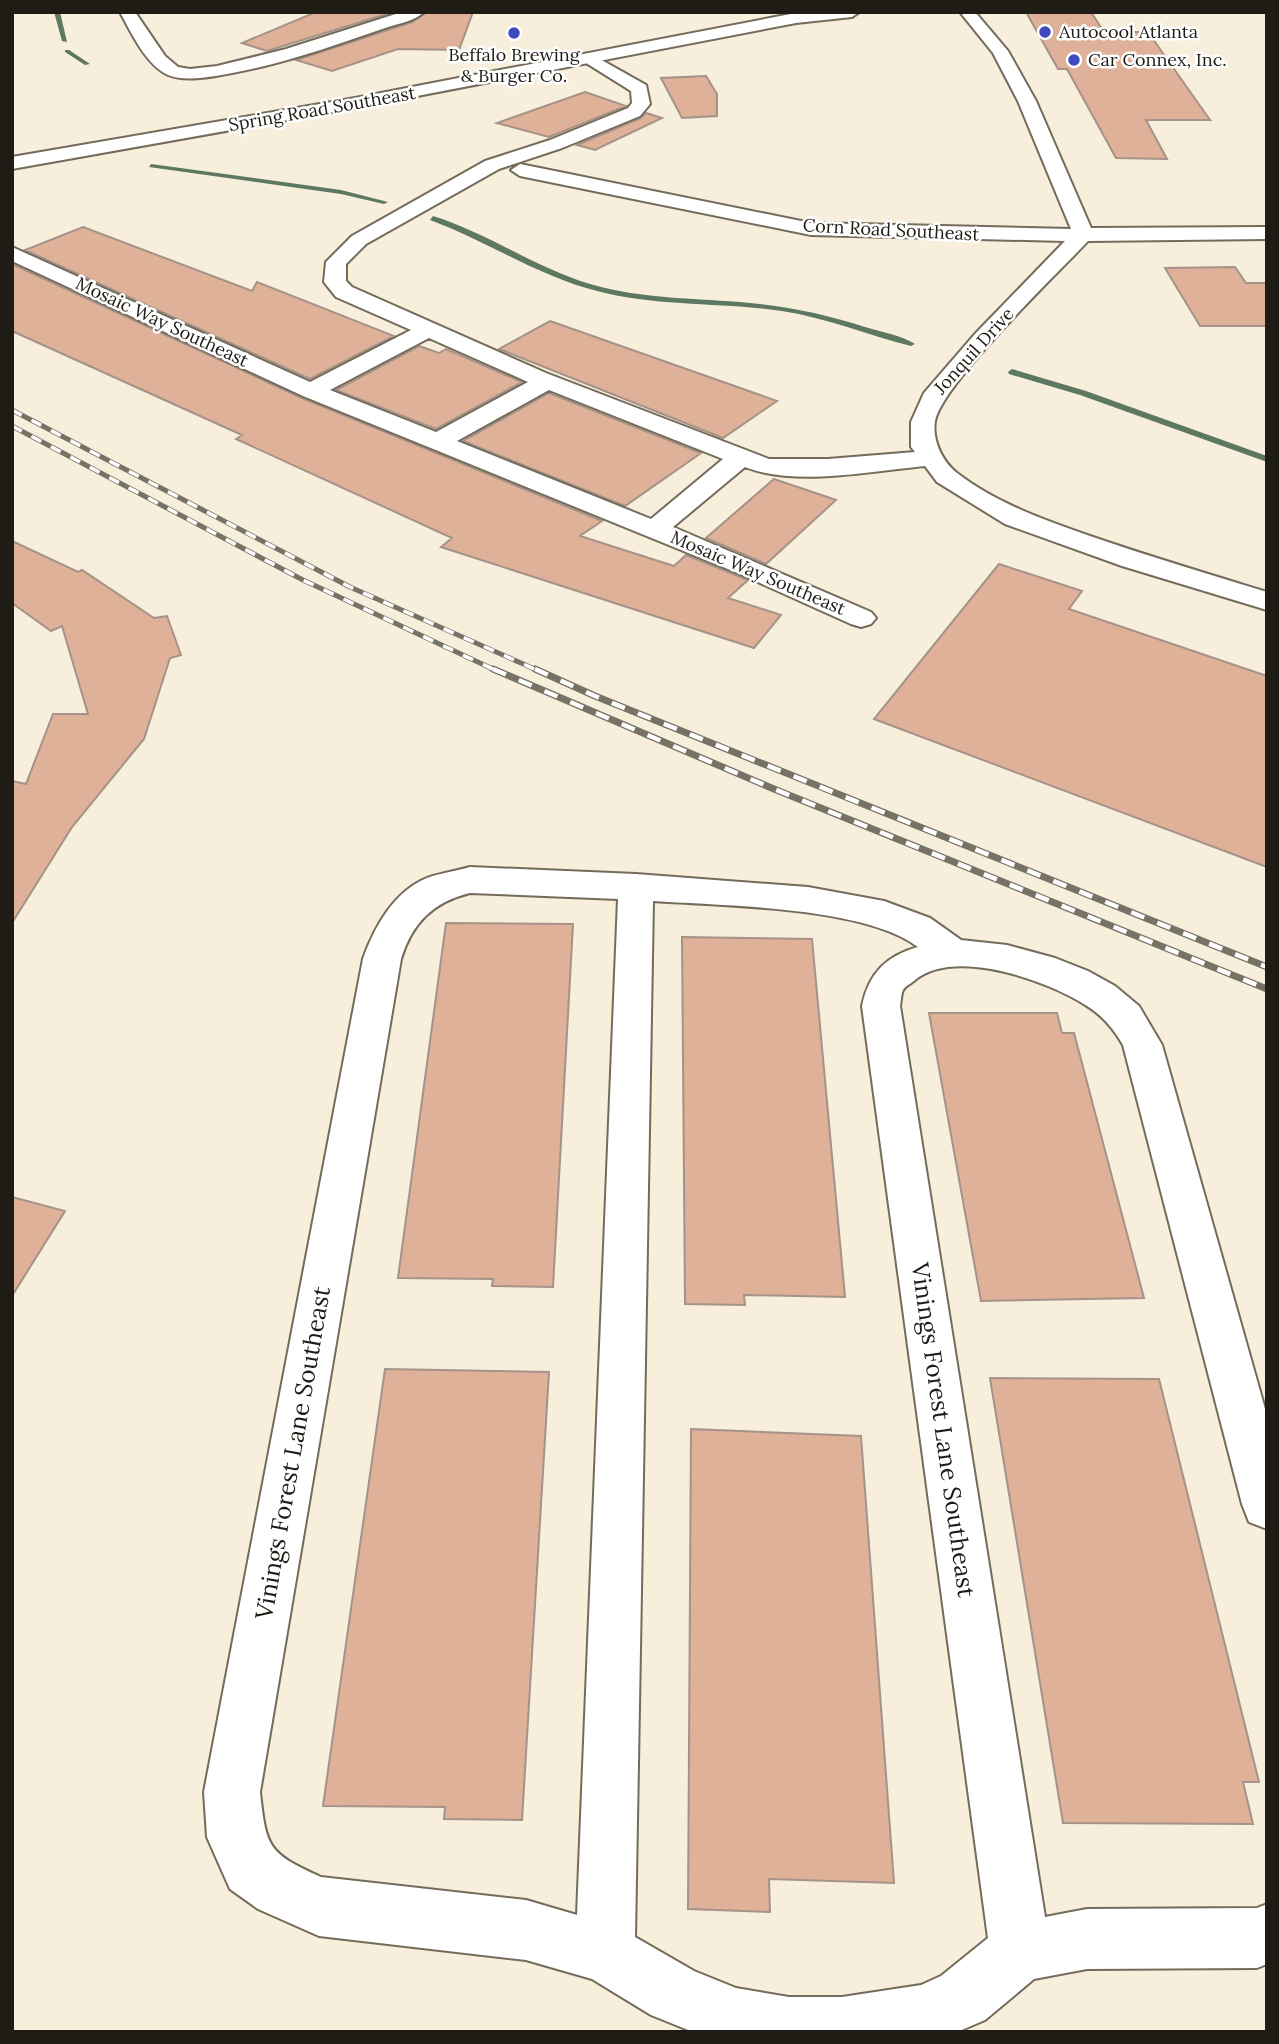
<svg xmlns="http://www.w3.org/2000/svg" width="1279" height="2044" font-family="Lora,serif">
<rect width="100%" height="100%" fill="#f7eedb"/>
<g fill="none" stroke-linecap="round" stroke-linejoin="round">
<path fill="#5c7861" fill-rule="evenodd" d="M 54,12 L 60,12 L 67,42 L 62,41 Z
M 65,50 L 69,50 L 90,64 L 85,65 L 65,52 Z
M 151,164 L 341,190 L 388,202 L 384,204 L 341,194 L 149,167 Z
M 433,216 C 491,234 541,272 601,287 C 653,300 707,298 760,304 C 796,308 831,316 865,327 C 881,332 901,335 915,344 L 911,346 C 868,335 827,318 782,311 C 721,302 658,307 597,291 C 538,276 487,241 430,220 Z
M 1012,369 L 1086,391 L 1267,456 L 1267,462 L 1080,395 L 1009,374 L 1008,372 Z"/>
</g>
<path fill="#dfb198" stroke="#a59288" stroke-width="2" d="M 316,12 L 393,12 L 267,51 L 242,43 Z
M 427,12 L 473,12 L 459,50 L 398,49 L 332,71 L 296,60 L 412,22 Z
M 1026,12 L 1091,12 L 1104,32 L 1148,32 L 1210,120 L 1146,120 L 1167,159 L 1116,158 L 1067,69 L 1058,69 Z
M 706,76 L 717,94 L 717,116 L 682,118 L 661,78 Z
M 585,92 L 626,106 L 549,137 L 497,123 Z
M 646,113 L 662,118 L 595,150 L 577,145 L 641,118 Z
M 83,227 L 252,291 L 257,282 L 394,336 L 310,379 L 25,250 Z
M 12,264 L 302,398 L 602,521 L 580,536 L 674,566 L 686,555 L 748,580 L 728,598 L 781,615 L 754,648 L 441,547 L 452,538 L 236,439 L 242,435 L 12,331 Z
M 1235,267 L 1246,283 L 1267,283 L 1267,326 L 1200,326 L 1165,268 Z
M 550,321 L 777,401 L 723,438 L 499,349 Z
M 419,346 L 439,353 L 446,349 L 522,382 L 436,429 L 336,390 Z
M 549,393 L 701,453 L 625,506 L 463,441 Z
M 774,479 L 836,500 L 766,564 L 706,538 Z
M 12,541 L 78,572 L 82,570 L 154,618 L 167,616 L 181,655 L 170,658 L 144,739 L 72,827 L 12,923 L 12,781 L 26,784 L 53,714 L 88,714 L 62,626 L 51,631 L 12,603 Z
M 999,564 L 1082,591 L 1069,609 L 1267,676 L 1267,867 L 874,719 Z
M 446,923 L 573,924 L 553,1287 L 492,1286 L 493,1279 L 398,1278 Z
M 682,937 L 812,939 L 845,1297 L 744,1295 L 745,1305 L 685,1304 Z
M 929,1013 L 1057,1013 L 1062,1033 L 1074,1033 L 1144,1298 L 981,1301 Z
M 12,1197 L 65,1211 L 12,1296 Z
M 385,1369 L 549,1372 L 522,1820 L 444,1819 L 445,1807 L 323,1806 Z
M 990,1378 L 1159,1379 L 1259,1782 L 1243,1782 L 1253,1824 L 1063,1823 Z
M 691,1429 L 861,1436 L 894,1883 L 769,1879 L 770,1912 L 688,1909 Z"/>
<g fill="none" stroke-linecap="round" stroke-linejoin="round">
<defs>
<path id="minor" d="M 120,12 L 135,12 L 165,56 L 178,67 L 190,69 L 217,66 L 286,49 L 402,12 L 424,12 C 415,21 397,24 385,28 C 331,47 273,67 216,76 C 201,78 183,81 168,75 C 146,65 131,32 120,12 Z
M 960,12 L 975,12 L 1008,51 L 1036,101 L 1091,228 L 1267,227 L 1267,239 L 1088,241 C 1057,274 942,384 935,421 C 932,440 942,461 957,473 C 996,503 1044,520 1090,536 C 1148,556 1208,574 1267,592 L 1267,610 L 1122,566 L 1005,524 L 937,482 L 925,466 C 872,471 795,487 745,467 L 673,527 L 871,612 L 876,618 L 871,624 L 861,627 L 851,624 L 740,574 L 303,396 L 12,261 L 12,247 L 310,382 L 411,330 L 336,297 L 324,282 L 326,262 L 352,236 L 485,161 L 550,140 L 628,108 L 632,103 L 631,91 L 583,61 L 581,58 L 583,55 L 589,53 L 646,85 L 650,104 L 640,116 L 562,148 L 499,169 L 366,244 L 346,264 L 346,281 L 352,287 L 546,373 L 769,459 L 828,459 L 915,452 L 911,447 L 911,422 L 924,393 L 975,334 L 1065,241 L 811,235 L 520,176 L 511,170 L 520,164 L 811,223 L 1071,229 L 1018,101 L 993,53 ZM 429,338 L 528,382 L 436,432 L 330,390 ZM 549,390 L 723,459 L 651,519 L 457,441 Z
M 470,867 L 636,874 L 808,887 L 884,901 L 930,918 L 961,940 L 1007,945 L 1055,958 L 1088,971 L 1115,986 L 1139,1006 L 1162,1045 L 1267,1416 L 1267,1529 L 1249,1522 L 1242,1504 L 1123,1045 C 1114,1029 1103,1016 1087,1006 C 1049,981 955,947 915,980 C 912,983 905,986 903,990 C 901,994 901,1001 900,1006 L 1045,1917 L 1087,1909 L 1257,1908 L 1267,1904 L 1267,1964 L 1257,1968 L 1087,1969 L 1034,1979 L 985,2020 L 957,2032 L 693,2032 L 651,2015 L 592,1979 L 526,1960 L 319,1936 L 258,1909 L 230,1889 L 207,1837 L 204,1792 L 363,959 C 374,928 394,891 427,878 C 440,873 456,871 470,867 ZM 470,893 L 618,899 L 577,1915 L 526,1900 L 321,1877 C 268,1853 266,1848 260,1792 L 401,959 C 412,923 433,902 470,893 ZM 653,901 C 723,906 864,906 918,947 C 886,956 869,973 862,1006 L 988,1938 L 941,1976 L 921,1985 L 842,1997 L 789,1997 L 736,1988 L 694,1971 L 635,1937 Z"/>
<path id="secondary" d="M 859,12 L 852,17 L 796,23 L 355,108 L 12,169 L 12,157 L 355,98 L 796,13 Z"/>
</defs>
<use href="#minor" stroke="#746b5b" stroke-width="4"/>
<use href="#secondary" stroke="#746b5b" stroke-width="4"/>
<use href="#minor" fill="#fff" fill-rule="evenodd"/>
<use href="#secondary" fill="#fff" fill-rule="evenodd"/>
<defs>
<path id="rail-far1" d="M 12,410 L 350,587 L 539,671
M 12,426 L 303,580 L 497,671"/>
<path id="rail" d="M 493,669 L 774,789 L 1267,989
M 535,669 L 595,696 L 1267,967"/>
</defs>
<use href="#rail-far1" stroke="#777266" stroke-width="5"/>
<use href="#rail" stroke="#777266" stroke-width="7"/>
<use href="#rail-far1" stroke="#fff" stroke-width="3.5" stroke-dasharray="11" stroke-linecap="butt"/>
<use href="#rail" stroke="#fff" stroke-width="4.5" stroke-dasharray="14" stroke-linecap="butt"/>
</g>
<g fill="#4049bd" stroke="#fff" stroke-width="2.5">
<circle cx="1045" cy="32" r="7"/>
<circle cx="514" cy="33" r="7"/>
<circle cx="1074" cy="60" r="7"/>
</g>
<g text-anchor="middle" stroke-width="5" stroke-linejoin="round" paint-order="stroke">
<g font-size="18" fill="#1f1c15" stroke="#fff" text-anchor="start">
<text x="1059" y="38">Autocool Atlanta</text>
<text x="514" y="61" text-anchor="middle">Beffalo Brewing<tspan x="514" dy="21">&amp; Burger Co.</tspan></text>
<text x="1088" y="66">Car Connex, Inc.</text>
</g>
<g font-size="18" fill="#1f1c15" stroke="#fff">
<text transform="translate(322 109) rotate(-10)" y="6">Spring Road Southeast</text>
<text transform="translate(891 230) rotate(3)" y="6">Corn Road Southeast</text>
<text transform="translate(162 322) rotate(25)" y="6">Mosaic Way Southeast</text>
<text transform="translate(974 351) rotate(-48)" y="6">Jonquil Drive</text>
<text transform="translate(758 573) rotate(23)" y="6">Mosaic Way Southeast</text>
</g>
<g font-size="24" fill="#1f1c15" stroke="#fff">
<text transform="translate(943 1430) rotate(82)" y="8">Vinings Forest Lane Southeast</text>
<text transform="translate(293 1453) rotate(-80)" y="8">Vinings Forest Lane Southeast</text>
</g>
</g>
<rect width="1279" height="2044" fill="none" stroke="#1f1c15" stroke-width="28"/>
</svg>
